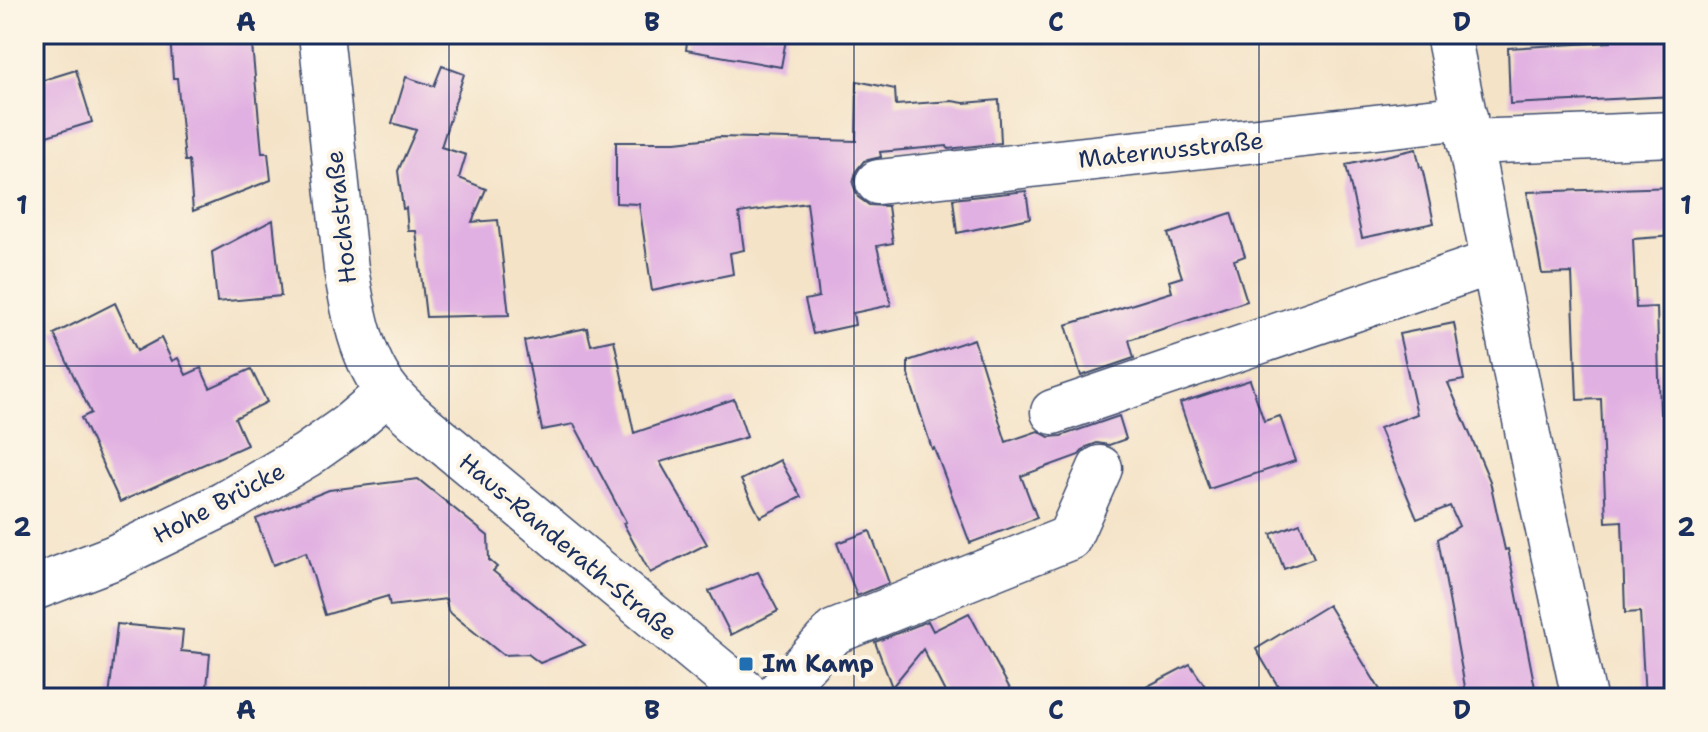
<svg xmlns="http://www.w3.org/2000/svg" width="1708" height="732" font-family="'Shantell Sans',sans-serif">
<rect width="100%" height="100%" fill="#fcf5e5"/>
<filter id="ink" filterUnits="userSpaceOnUse"><feTurbulence type="fractalNoise" baseFrequency=".0125" numOctaves="2"/><feDisplacementMap in="SourceGraphic" scale="16" xChannelSelector="R" yChannelSelector="G"/><feConvolveMatrix kernelMatrix="1 2 1 2 8 2 1 2 1" color-interpolation-filters="sRGB"/></filter>
<filter id="wash" filterUnits="userSpaceOnUse"><feTurbulence type="fractalNoise" baseFrequency=".006" numOctaves="4" result="noise"/><feDisplacementMap in="SourceGraphic" scale="32" xChannelSelector="R" yChannelSelector="G"/><feGaussianBlur stdDeviation="1.8" result="paint"/><feColorMatrix in="noise" values="0 0 0 0 0 0 0 0 0 0 0 0 0 0 0 0 0 1.4 0 .05"/><feComposite in="paint" operator="in"/></filter>
<g filter="url(#wash)">
<rect width="100%" height="100%" fill="#f4e3c7"/>
<g id="blocks">
<path fill="#e1b0e2" d="M 170,34 L 251,34 L 262,153 L 268,153 L 271,180 L 193,211 L 189,161 L 185,161 L 177,78 L 173,78 Z
M 688,34 L 787,34 L 781,67 L 686,50 Z
M 1610,34 L 1674,34 L 1674,96 L 1510,104 L 1508,48 L 1611,42 Z
M 442,66 L 464,74 L 441,147 L 466,155 L 459,178 L 486,189 L 472,222 L 498,220 L 509,315 L 426,317 L 416,231 L 408,231 L 406,208 L 403,209 L 398,171 L 416,130 L 392,123 L 406,77 L 434,86 Z
M 76,70 L 92,122 L 34,140 L 34,83 Z
M 857,81 L 895,89 L 896,105 L 952,101 L 964,103 L 999,100 L 1001,143 L 948,149 L 947,146 L 880,152 L 881,157 L 864,161 L 856,171 L 853,184 L 858,197 L 869,205 L 888,206 L 893,243 L 877,246 L 891,305 L 853,313 L 855,325 L 813,334 L 805,300 L 819,297 L 807,203 L 739,213 L 744,250 L 730,253 L 733,274 L 652,291 L 639,204 L 616,203 L 616,142 L 676,142 L 720,137 L 856,141 Z
M 1416,149 L 1420,167 L 1422,167 L 1434,223 L 1362,238 L 1346,165 Z
M 1674,187 L 1674,236 L 1633,239 L 1636,308 L 1657,307 L 1660,414 L 1674,414 L 1674,698 L 1645,698 L 1640,612 L 1625,613 L 1622,521 L 1606,522 L 1601,399 L 1577,400 L 1572,273 L 1542,274 L 1527,192 Z
M 1026,191 L 1030,218 L 957,233 L 953,199 Z
M 1231,213 L 1245,256 L 1234,260 L 1247,301 L 1129,340 L 1134,358 L 1081,376 L 1066,325 L 1172,292 L 1169,281 L 1182,277 L 1168,234 Z
M 273,220 L 281,296 L 217,302 L 212,252 Z
M 115,303 L 137,351 L 161,338 L 172,361 L 178,358 L 186,375 L 201,368 L 210,388 L 251,369 L 267,402 L 235,418 L 247,445 L 120,502 L 81,418 L 91,413 L 54,334 Z
M 1454,323 L 1464,380 L 1448,383 L 1490,481 L 1505,550 L 1508,549 L 1537,698 L 1467,698 L 1438,539 L 1459,526 L 1450,506 L 1417,519 L 1379,428 L 1417,414 L 1399,334 Z
M 587,328 L 591,345 L 614,340 L 634,433 L 734,399 L 747,437 L 660,462 L 707,544 L 650,573 L 623,523 L 626,522 L 574,424 L 542,430 L 524,341 Z
M 974,339 L 1006,442 L 1038,431 L 1049,437 L 1061,436 L 1119,416 L 1126,439 L 1109,445 L 1097,443 L 1086,447 L 1079,455 L 1021,476 L 1037,518 L 970,543 L 934,448 L 932,449 L 908,374 L 908,361 Z
M 1250,380 L 1264,421 L 1280,416 L 1295,461 L 1209,489 L 1180,403 Z
M 780,460 L 801,497 L 760,517 L 741,480 Z
M 418,479 L 488,536 L 489,560 L 497,567 L 493,571 L 585,645 L 540,663 L 528,654 L 503,655 L 448,611 L 446,599 L 390,606 L 388,596 L 325,615 L 306,552 L 273,565 L 256,519 L 329,490 Z
M 1300,523 L 1314,558 L 1284,569 L 1271,534 Z
M 870,531 L 889,583 L 857,596 L 837,543 Z
M 758,572 L 778,611 L 731,635 L 709,591 Z
M 1328,605 L 1385,698 L 1285,698 L 1256,649 Z
M 969,613 L 1015,698 L 948,698 L 923,649 L 892,687 L 875,642 L 928,621 L 933,631 Z
M 117,624 L 183,630 L 181,651 L 210,654 L 206,698 L 109,698 Z
M 1190,664 L 1213,698 L 1125,698 Z"/>
</g>
</g>
<g filter="url(#ink)">
<use href="#blocks" fill-opacity="0" stroke="#3c4a6e" stroke-width="2"/>
<g fill="none" stroke-linecap="round" stroke-linejoin="round">
<defs>
<path id="minor" d="M 321,34 L 346,269 C 353,311 361,359 389,393 C 400,406 413,417 426,428 L 752,698
M 1448,34 L 1533,460 L 1584,698
M 1469,142 L 1674,134
M 878,182 L 1465,117
M 1053,412 L 1493,262
M 34,588 L 115,557 L 224,504 L 307,455 L 348,426 L 388,392
M 774,698 L 834,632 L 1069,538 L 1100,468"/>
</defs>
<use href="#minor" stroke="#3c4a6e" stroke-width="47"/>
<use href="#minor" stroke="#fff" stroke-width="44"/>
</g>
</g>
<path fill="none" stroke="#1b2f5e" stroke-width="2" stroke-opacity="0.55" d="M 449,34 L 449,698M 854,34 L 854,698M 1259,34 L 1259,698M 34,366 L 1674,366"/>
<rect fill="#1f6fb2" stroke="#fcf5e5" stroke-width="3" x="738" y="656" width="16" height="16" rx="4"/>
<g text-anchor="middle" stroke-width="8" stroke-linejoin="round" paint-order="stroke">
<g font-size="24" fill="#1b2f5e" stroke="#fcf5e5">
<text transform="translate(1171 150) rotate(-6)" y="8">Maternusstraße</text>
<text transform="translate(341 217) rotate(-96)" y="8">Hochstraße</text>
<text transform="translate(219 503) rotate(-28)" y="8">Hohe Brücke</text>
<text transform="translate(568 547) rotate(40)" y="8">Haus-Randerath-Straße</text>
</g>
<g font-size="24" font-weight="bold" fill="#1b2f5e" stroke="#fcf5e5" text-anchor="start">
<text x="762" y="672">Im Kamp</text>
</g>
</g>
<rect width="1708" height="732" fill="none" stroke="#fcf5e5" stroke-width="88"/>
<rect x="44" y="44" width="1620" height="644" fill="none" stroke="#1b2f5e" stroke-width="3"/>
<g font-size="26" text-anchor="middle" font-weight="bold" fill="#1b2f5e">
<text x="246" y="31">A</text>
<text x="652" y="31">B</text>
<text x="1056" y="31">C</text>
<text x="1462" y="31">D</text>
<text x="22" y="214">1</text>
<text x="1686" y="214">1</text>
<text x="22" y="536">2</text>
<text x="1686" y="536">2</text>
<text x="246" y="719">A</text>
<text x="652" y="719">B</text>
<text x="1056" y="719">C</text>
<text x="1462" y="719">D</text>
</g>
</svg>
